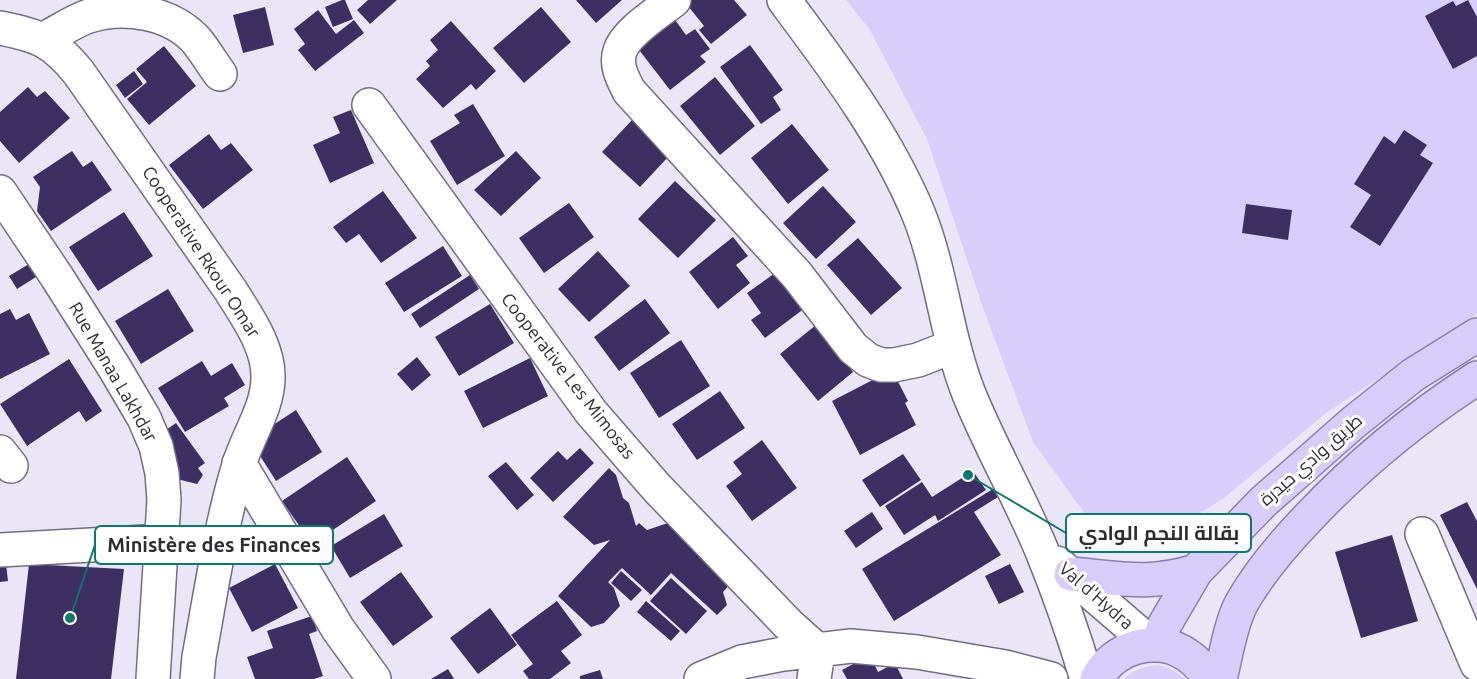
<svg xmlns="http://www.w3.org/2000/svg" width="1477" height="679" font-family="Ubuntu,Cairo,sans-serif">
<rect width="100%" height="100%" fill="#eae6f8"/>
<path fill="#d8cefa" d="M 846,0 L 1477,0 L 1477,314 L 1326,413 L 1224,498 L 1164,536 L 1088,518 L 1033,442 L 982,305 L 927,139 L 870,30 Z
M 1158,665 L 1172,669 L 1185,679 L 1124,679 C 1132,670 1147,666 1158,665 Z"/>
<path fill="#3e2f62" d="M 342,0 L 345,0 L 353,19 L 333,27 L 325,7 Z
M 368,0 L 397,0 L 370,24 L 357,10 Z
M 576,0 L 622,0 L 596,23 Z
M 686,0 L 734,0 L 747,15 L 711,44 L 699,30 L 704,26 L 684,1 Z
M 1468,0 L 1477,17 L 1477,56 L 1453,69 L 1425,16 L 1453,1 L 1456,6 Z
M 265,7 L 274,45 L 243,53 L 233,15 Z
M 541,7 L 571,42 L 524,83 L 493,48 Z
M 318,10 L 336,34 L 354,20 L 364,33 L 315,71 L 298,50 L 305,44 L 294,29 Z
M 673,17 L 686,35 L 695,29 L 710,49 L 700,56 L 706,62 L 670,90 L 636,46 Z
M 451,21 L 496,71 L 476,90 L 471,84 L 443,108 L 416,79 L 430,66 L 426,61 L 438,50 L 430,40 Z
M 750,45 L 783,90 L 773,97 L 781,110 L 761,124 L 720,67 Z
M 164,46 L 196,86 L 149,125 L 127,99 L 147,82 L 136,69 Z
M 134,71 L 143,84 L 125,98 L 116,85 Z
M 715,77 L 755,126 L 720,155 L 680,106 Z
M 28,87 L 37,97 L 45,91 L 70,118 L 19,163 L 0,141 L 0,112 Z
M 473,104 L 505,156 L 457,185 L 430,141 L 460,123 L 454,115 Z
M 351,110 L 374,163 L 330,183 L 313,145 L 340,133 L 333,117 Z
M 632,120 L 669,156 L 640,187 L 602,152 Z
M 792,124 L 829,170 L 788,204 L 751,158 Z
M 1404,130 L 1427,145 L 1420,155 L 1433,163 L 1380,246 L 1350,227 L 1371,195 L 1354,184 L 1384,136 L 1395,144 Z
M 209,134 L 221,150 L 231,143 L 253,170 L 203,209 L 169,165 Z
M 72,151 L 83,167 L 92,161 L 112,190 L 51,231 L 37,211 L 40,187 L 33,177 Z
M 516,151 L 541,178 L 501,216 L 474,190 Z
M 675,181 L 716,220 L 678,258 L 638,219 Z
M 823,186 L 856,222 L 816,259 L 783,223 Z
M 383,191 L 417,238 L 381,263 L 359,234 L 346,243 L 333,227 Z
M 569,203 L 594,237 L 544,273 L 519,238 Z
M 1246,204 L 1292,210 L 1288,240 L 1242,233 Z
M 124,212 L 153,256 L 98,291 L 69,247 Z
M 733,237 L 748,256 L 736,265 L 750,283 L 718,309 L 689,272 Z
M 858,238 L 902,288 L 871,315 L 827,265 Z
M 443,246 L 462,276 L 404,312 L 385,283 Z
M 598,251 L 630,286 L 589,322 L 558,289 Z
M 29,264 L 36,277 L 17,289 L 9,276 Z
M 778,271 L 805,308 L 765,338 L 751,320 L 761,313 L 747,293 Z
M 470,275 L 479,289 L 420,328 L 411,314 Z
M 168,289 L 194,331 L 141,364 L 115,321 Z
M 645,299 L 670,333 L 619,371 L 594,337 Z
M 490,304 L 514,343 L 459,376 L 435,337 Z
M 10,309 L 16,320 L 29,313 L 50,354 L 0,379 L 0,314 Z
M 816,325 L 853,372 L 818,401 L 780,354 Z
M 681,340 L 710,386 L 659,418 L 630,373 Z
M 417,357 L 431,375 L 412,391 L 397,374 Z
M 530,358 L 548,396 L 483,428 L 464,391 Z
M 69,359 L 102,411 L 86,422 L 79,411 L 27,446 L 0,404 Z
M 202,361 L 211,376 L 232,363 L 245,385 L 224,398 L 229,406 L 185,432 L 158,388 Z
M 892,370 L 908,401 L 905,403 L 916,425 L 860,455 L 832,401 Z
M 720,391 L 745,428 L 697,460 L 672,424 Z
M 296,410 L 322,452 L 276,481 L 250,440 Z
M 176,423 L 205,463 L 198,468 L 203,475 L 197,484 L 173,478 L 153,439 Z
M 762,440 L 797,488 L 752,521 L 726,486 L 742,474 L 733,462 Z
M 580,448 L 594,463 L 553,502 L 530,478 L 558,451 L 567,460 Z
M 903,454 L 921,480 L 880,507 L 862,480 Z
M 347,457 L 376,501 L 312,544 L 282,501 Z
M 506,462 L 534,495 L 517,510 L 488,476 Z
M 609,468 L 616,475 L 623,498 L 629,503 L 636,526 L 639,523 L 647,530 L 671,522 L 734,580 L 723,592 L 727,605 L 717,615 L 671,573 L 651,595 L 622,568 L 608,582 L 614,588 L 620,606 L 604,623 L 591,627 L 558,596 L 610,540 L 594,545 L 563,517 Z
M 973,471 L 986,490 L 938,521 L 935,515 L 904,535 L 885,506 L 922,482 L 932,497 Z
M 993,489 L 998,497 L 974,512 L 1001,555 L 894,621 L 862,569 Z
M 1467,502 L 1477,521 L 1477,589 L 1440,515 Z
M 872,512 L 883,529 L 856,548 L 844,531 Z
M 384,514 L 403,546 L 350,578 L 331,546 Z
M 1392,535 L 1418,621 L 1361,638 L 1335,552 Z
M 0,555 L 5,555 L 8,581 L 0,582 Z
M 29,564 L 124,569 L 111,679 L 16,679 Z
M 275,564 L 298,608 L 252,632 L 229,588 Z
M 1010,564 L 1024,592 L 999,604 L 985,576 Z
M 621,571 L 642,590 L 631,601 L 611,583 Z
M 401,572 L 433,617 L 393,646 L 360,602 Z
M 671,578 L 707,611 L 686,634 L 650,601 Z
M 557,601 L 582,635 L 561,651 L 571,663 L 550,679 L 529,679 L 523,671 L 533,664 L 511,635 Z
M 646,601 L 680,631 L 671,641 L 637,612 Z
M 490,608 L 517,645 L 478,674 L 450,638 Z
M 312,616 L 317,631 L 309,634 L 323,676 L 314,679 L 255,679 L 247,657 L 273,648 L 267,631 Z
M 870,655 L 878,672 L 895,663 L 903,679 L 847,679 L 842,670 Z
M 448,669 L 454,679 L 431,679 Z
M 600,670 L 603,679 L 580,679 L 580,676 Z"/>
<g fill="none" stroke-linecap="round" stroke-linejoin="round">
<defs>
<path id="minor" d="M 674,0 C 659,12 626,32 620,51 C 615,65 623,79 629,91 L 797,275 L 853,348 L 868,360 L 881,365 L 894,365 L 918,360 L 954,346
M 784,0 C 834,67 887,137 919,215 C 942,273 946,336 969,394 C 991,448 1020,498 1042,551 C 1059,593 1074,636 1087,679
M 0,28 C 40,36 53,41 79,73 L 231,291 C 247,317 269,347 268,378 C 268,408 247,437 239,465 C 220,527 211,593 199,657 L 197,679
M 44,39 C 58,32 74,21 89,16 C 124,5 170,12 196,40 C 205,51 212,63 220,74
M 369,105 L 591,412 L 657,488 L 789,625 L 818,651
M 0,192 L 57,277 L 114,367 L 144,418 L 156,446 L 162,473 L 164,500 L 153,679
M 0,452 L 11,466
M 239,463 L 338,629 L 374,679
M 1422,534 L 1477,664
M 0,550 L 163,541
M 1057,563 L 1151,644
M 701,679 L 742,662 L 783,654 L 851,646 L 917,652 L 1005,667 L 1051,679
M 814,679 L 818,651"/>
<path id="major" d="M 1071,574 C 1119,578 1148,586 1196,571
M 1157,645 L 1165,624 L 1196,571 L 1263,502 L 1354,422 L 1413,375 L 1477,335
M 1097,679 C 1113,647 1157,634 1187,655 C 1197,661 1203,669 1209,679
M 1220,679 C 1226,655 1230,626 1241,604 C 1259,572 1283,544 1308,518 C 1359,464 1415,418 1477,378"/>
</defs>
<use href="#minor" stroke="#726e7e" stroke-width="36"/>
<use href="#major" stroke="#8b7faf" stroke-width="36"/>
<use href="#minor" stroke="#fff" stroke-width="33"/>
<use href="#major" stroke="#d7cdf8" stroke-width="33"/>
</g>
<g text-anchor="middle" stroke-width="6" stroke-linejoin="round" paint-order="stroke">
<g font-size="18" fill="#2d2c32" stroke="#fff">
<text transform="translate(201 252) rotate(57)" y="6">Cooperative Rkour Omar</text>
<text transform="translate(113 372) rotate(60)" y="6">Rue Manaa Lakhdar</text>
<text transform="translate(568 376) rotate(52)" y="6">Cooperative Les Mimosas</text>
<text transform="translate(1311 460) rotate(-41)" y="6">طريق وادي حيدرة</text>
<text transform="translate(1096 596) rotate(41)" y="6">Val d'Hydra</text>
</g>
</g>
<path fill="none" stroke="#0f766e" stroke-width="2" d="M968 475L1066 533M70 618L95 545"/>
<g fill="#0f766e" stroke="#fff" stroke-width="2">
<circle cx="968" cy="475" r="6"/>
<circle cx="70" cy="618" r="6"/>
</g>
<g fill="#fff" stroke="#0f766e" stroke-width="2">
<rect x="1066" y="514" width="185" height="38" rx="6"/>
<rect x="95" y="526" width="238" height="38" rx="6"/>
</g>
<g font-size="20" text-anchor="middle" font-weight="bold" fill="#2d2c32">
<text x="1159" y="540">بقالة النجم الوادي</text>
<text x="214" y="552">Ministère des Finances</text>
</g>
</svg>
